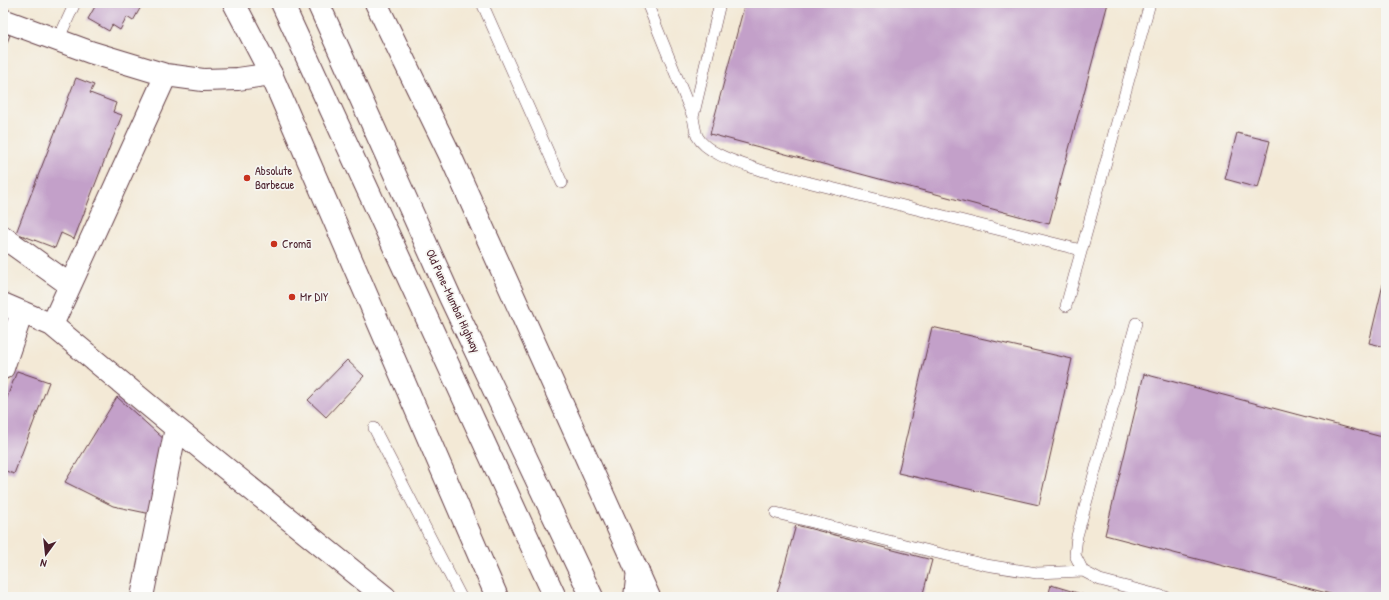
<svg xmlns="http://www.w3.org/2000/svg" width="1389" height="600" font-family="'Patrick Hand',sans-serif">
<rect width="100%" height="100%" fill="#f6f6f2"/>
<filter id="ink" filterUnits="userSpaceOnUse"><feTurbulence type="fractalNoise" baseFrequency=".025" numOctaves="2"/><feDisplacementMap in="SourceGraphic" scale="8" xChannelSelector="R" yChannelSelector="G"/><feConvolveMatrix kernelMatrix="1 2 1 2 8 2 1 2 1" color-interpolation-filters="sRGB"/></filter>
<filter id="wash" filterUnits="userSpaceOnUse"><feTurbulence type="fractalNoise" baseFrequency=".012" numOctaves="4" result="noise"/><feDisplacementMap in="SourceGraphic" scale="16" xChannelSelector="R" yChannelSelector="G"/><feGaussianBlur stdDeviation="0.9" result="paint"/><feColorMatrix in="noise" values="0 0 0 0 0 0 0 0 0 0 0 0 0 0 0 0 0 1.4 0 .05"/><feComposite in="paint" operator="in"/></filter>
<g filter="url(#wash)">
<rect width="100%" height="100%" fill="#f3e9d6"/>
<g id="blocks">
<path fill="#c3a0c9" d="M 97,3 L 143,3 L 133,21 L 127,17 L 120,30 L 112,25 L 109,31 L 88,19 Z
M 745,3 L 1108,3 L 1049,224 L 710,134 Z
M 3,33 L 10,35 L 3,53 Z
M 76,78 L 94,85 L 90,93 L 116,103 L 113,112 L 122,115 L 74,239 L 61,233 L 55,248 L 16,233 Z
M 1237,133 L 1270,141 L 1258,188 L 1225,179 Z
M 1385,276 L 1386,276 L 1386,347 L 1369,343 Z
M 932,327 L 1072,359 L 1039,505 L 898,473 Z
M 347,360 L 364,376 L 326,417 L 308,400 Z
M 17,371 L 49,382 L 14,474 L 3,470 L 3,408 Z
M 1144,374 L 1386,438 L 1386,597 L 1342,597 L 1105,535 Z
M 117,397 L 166,441 L 151,514 L 113,506 L 65,482 Z
M 796,525 L 932,560 L 922,597 L 776,597 Z
M 1051,585 L 1091,597 L 1048,597 Z"/>
</g>
</g>
<g filter="url(#ink)">
<use href="#blocks" fill-opacity="0" stroke="#633d45" stroke-width="1"/>
<g fill="none" stroke-linecap="round" stroke-linejoin="round">
<defs>
<path id="lane" d="M 482,3 L 562,183
M 647,3 L 693,117
M 720,3 L 693,117 C 694,123 695,130 697,136 C 707,155 743,164 763,171 L 1081,250
M 58,40 L 75,3
M 1066,306 L 1150,3
M 1136,323 L 1077,536 L 1075,555 L 1083,571 L 1100,580 L 1166,597
M 374,428 L 461,597
M 776,513 L 986,565 L 1037,573 L 1083,571"/>
<path id="street" d="M 3,20 L 90,52 L 166,75 L 203,80 L 238,79 L 271,74
M 3,237 L 70,285
M 3,304 L 52,325 L 176,428 L 385,597
M 52,325 L 166,75
M 3,368 L 22,312
M 142,597 L 176,428"/>
<path id="primary" d="M 234,3 L 271,74 L 497,597
M 376,3 L 450,155 L 649,597"/>
<path id="highway" d="M 282,3 L 555,597
M 318,3 L 450,297 L 592,597
M 635,597 L 638,571"/>
</defs>
<use href="#lane" stroke="#633d45" stroke-width="12"/>
<use href="#street" stroke="#633d45" stroke-width="24"/>
<use href="#primary" stroke="#633d45" stroke-width="24"/>
<use href="#highway" stroke="#633d45" stroke-width="24"/>
<use href="#lane" stroke="#fff" stroke-width="11"/>
<use href="#street" stroke="#fff" stroke-width="22"/>
<use href="#primary" stroke="#fff" stroke-width="22"/>
<use href="#highway" stroke="#fff" stroke-width="22"/>
</g>
</g>
<g fill="#c8321e" stroke="#f6f6f2" stroke-width="1.5">
<circle cx="247" cy="178" r="4"/>
<circle cx="274" cy="244" r="4"/>
<circle cx="292" cy="297" r="4"/>
</g>
<g text-anchor="middle" stroke-width="3.5" stroke-linejoin="round" paint-order="stroke">
<g font-size="12" fill="#4a1f2b" stroke="#f6f6f2" text-anchor="start">
<text x="255" y="175">Absolute<tspan x="255" dy="14">Barbecue</tspan></text>
<text x="282" y="248">Cromā</text>
<text x="300" y="301">Mr DIY</text>
</g>
<g font-size="12" fill="#4a1f2b" stroke="#f6f6f2">
<text transform="translate(453 301) rotate(65)" y="4">Old Pune–Mumbai Highway</text>
</g>
</g>
<rect width="1389" height="600" fill="none" stroke="#f6f6f2" stroke-width="16"/>
<g transform="translate(46 554) rotate(195)" stroke="#f6f6f2" stroke-width="3" paint-order="stroke">
<path d="M0-3L7 15L0 10L-7 15Z" fill="#4a1f2b"/>
<text y="-6" font-size="11" font-weight="bold" text-anchor="middle" fill="#4a1f2b">N</text>
</g>
</svg>
